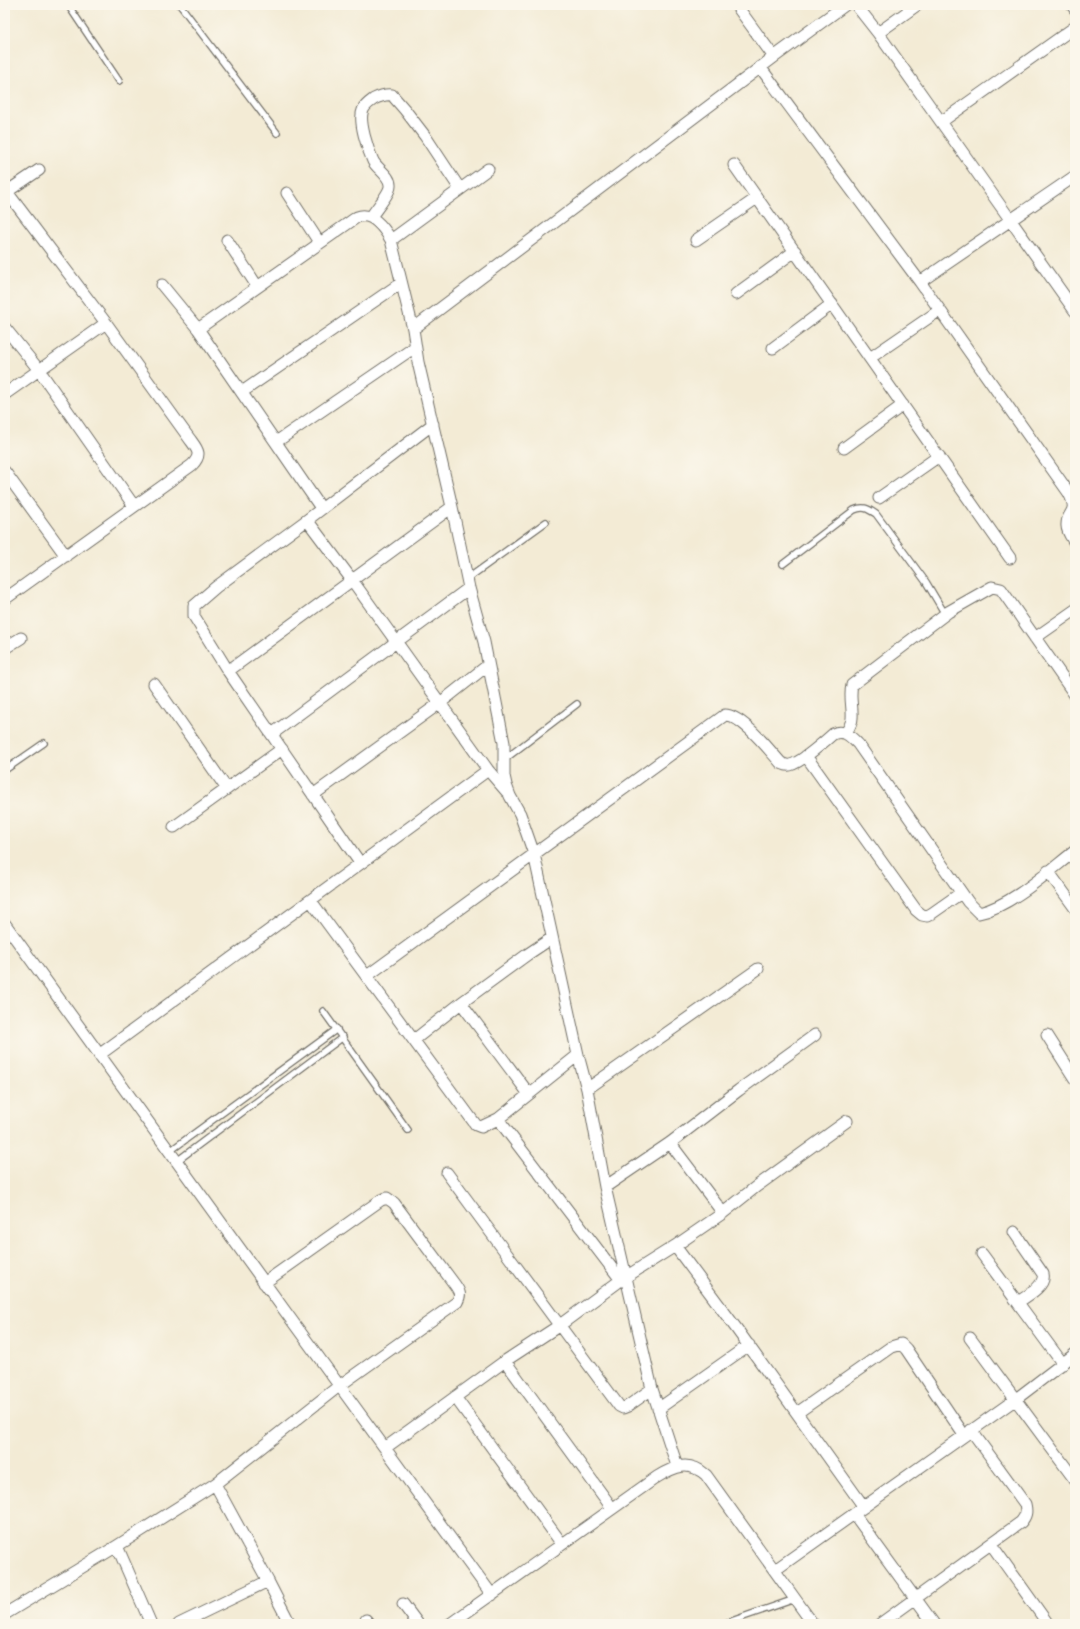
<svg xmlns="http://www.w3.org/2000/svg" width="1080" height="1629" font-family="Cardo,serif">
<rect width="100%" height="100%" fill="#fbf7ec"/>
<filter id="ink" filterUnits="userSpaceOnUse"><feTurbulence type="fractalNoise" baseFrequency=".025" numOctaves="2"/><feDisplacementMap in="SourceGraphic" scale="8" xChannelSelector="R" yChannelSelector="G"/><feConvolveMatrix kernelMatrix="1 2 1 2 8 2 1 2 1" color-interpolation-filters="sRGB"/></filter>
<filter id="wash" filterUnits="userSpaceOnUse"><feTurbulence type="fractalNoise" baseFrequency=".012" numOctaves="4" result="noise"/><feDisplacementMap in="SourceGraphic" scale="16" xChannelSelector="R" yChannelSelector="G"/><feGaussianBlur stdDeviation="0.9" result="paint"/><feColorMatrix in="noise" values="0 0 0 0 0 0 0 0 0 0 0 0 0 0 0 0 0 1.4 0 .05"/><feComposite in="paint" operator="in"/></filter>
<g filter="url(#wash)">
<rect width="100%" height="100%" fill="#f3ebd5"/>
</g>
<g filter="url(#ink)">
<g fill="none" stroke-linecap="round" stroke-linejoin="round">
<defs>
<path id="lane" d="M 68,5 L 119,81
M 180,5 L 277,133
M 783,564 L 854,510 C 863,506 867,508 876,514 L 926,582 L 945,614
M 467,579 L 546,522
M 505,759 L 577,704
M 5,770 L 44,743
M 323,1011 L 408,1130
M 170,1151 L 337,1029
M 177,1161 L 343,1037
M 723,1624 L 795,1599"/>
<path id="street" d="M 736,5 L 774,57
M 856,5 L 878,33 L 1075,311
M 1072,5 L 1075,9
M 878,33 L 917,5
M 760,67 L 920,282 L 1069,493 C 1080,515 1066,510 1067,526 C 1067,532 1072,538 1075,543
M 941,122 L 1075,27
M 734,165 L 1010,558
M 5,193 L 39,170
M 287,193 L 319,242
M 371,217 C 375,210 390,193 390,186 C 391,176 377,169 373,161 C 368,150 358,121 363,110 C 365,105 370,102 374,99 C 380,96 385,94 392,95 L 405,110 L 425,136 L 460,189
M 227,240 L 257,286
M 391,240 L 488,169
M 696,240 L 757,198
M 920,282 L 1075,176
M 162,285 L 198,329 L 321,508
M 736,294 L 795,251
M 5,328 L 39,370 L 134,506
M 198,329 L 357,217 C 372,211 384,228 391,240 L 413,329 L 418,362 L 452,507 L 469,588 L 484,642 L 504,743 L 504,776 L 506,785 L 510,796 L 520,814 L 534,854 L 578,1055 L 587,1089 L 605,1187 L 652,1389 L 677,1466
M 413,329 L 774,57 L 845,5
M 773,348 L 832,304
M 870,358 L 940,310
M 242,392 L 401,283
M 5,394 L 106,323
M 276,442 L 415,347
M 844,448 L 903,405
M 5,472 L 66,556
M 879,498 L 939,456
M 307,520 L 352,580 L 488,770 L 507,792
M 5,599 L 192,465 C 203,454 197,449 189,438 L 106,323 L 7,192
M 1035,638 L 1075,610
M 5,648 L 21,638
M 228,671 L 452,507
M 154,684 L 227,789
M 846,733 C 849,728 852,723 852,718 C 853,707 849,697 852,685 L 948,612 L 992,587 L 1001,589 L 1075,695
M 272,734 L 469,588
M 806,756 L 916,910 L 922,915 L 927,916 L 931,914 L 961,893
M 313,795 L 440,703 L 488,665
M 174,827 L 282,749
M 360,863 L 228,671 L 194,616 L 194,606 L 216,587 L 307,520 L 433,424
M 1048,871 L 1075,908
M 311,901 L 476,1125 L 481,1127 L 498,1119 L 578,1055
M 5,924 C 166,1148 329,1372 492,1595
M 367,976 L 725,715 C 742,715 769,750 781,763 C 784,764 786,766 790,765 C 800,763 824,742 833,734 C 844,729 850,736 858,744 L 968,902 L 979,913 C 1011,906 1049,871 1075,851
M 461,1003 L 528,954 L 552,938
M 1047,1035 L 1075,1079
M 414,1040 L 461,1003 L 529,1094
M 99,1055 L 488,770
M 587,1089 L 758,969
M 498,1119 L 621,1280
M 670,1143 L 723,1213
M 447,1173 L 619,1406 L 623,1408 L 628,1406 L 652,1389
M 605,1187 L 670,1143 L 739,1090 L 815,1035
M 1014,1232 L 1043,1274 C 1046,1286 1027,1296 1018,1302
M 675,1246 L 736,1328 L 864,1507
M 982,1254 L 1063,1364
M 970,1338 L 1075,1480
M 505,1361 L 612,1508
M 455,1397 L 562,1544
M 658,1409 L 749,1345
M 797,1413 L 891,1347 L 901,1344 L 906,1349 L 964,1435
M 385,1448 L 505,1361 L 560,1325 L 621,1280 L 675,1246 L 723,1213 L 757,1186 L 847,1121
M 215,1484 L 268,1581 L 290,1624
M 854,1514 L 934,1624
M 991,1544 L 1048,1624
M 117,1546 L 151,1624
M 775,1570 L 1016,1399 L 1075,1354
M 403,1604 L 418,1624
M 5,1614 L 117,1546 L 215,1484 L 339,1386 L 457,1302 C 461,1295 460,1292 455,1285 L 394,1203 L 387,1198 L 381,1200 L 264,1283
M 366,1620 L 369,1624
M 179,1624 L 268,1581
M 450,1624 L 657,1477 C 675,1466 689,1460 706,1475 L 813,1624
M 880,1624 L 1021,1522 C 1026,1516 1027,1512 1025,1504 L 971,1430"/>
</defs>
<use href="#lane" stroke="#716e66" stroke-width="8"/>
<use href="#street" stroke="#716e66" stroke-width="13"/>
<use href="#lane" stroke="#fff" stroke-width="5.5"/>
<use href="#street" stroke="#fff" stroke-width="11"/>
</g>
</g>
<rect width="1080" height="1629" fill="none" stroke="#fbf7ec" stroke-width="20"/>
</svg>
